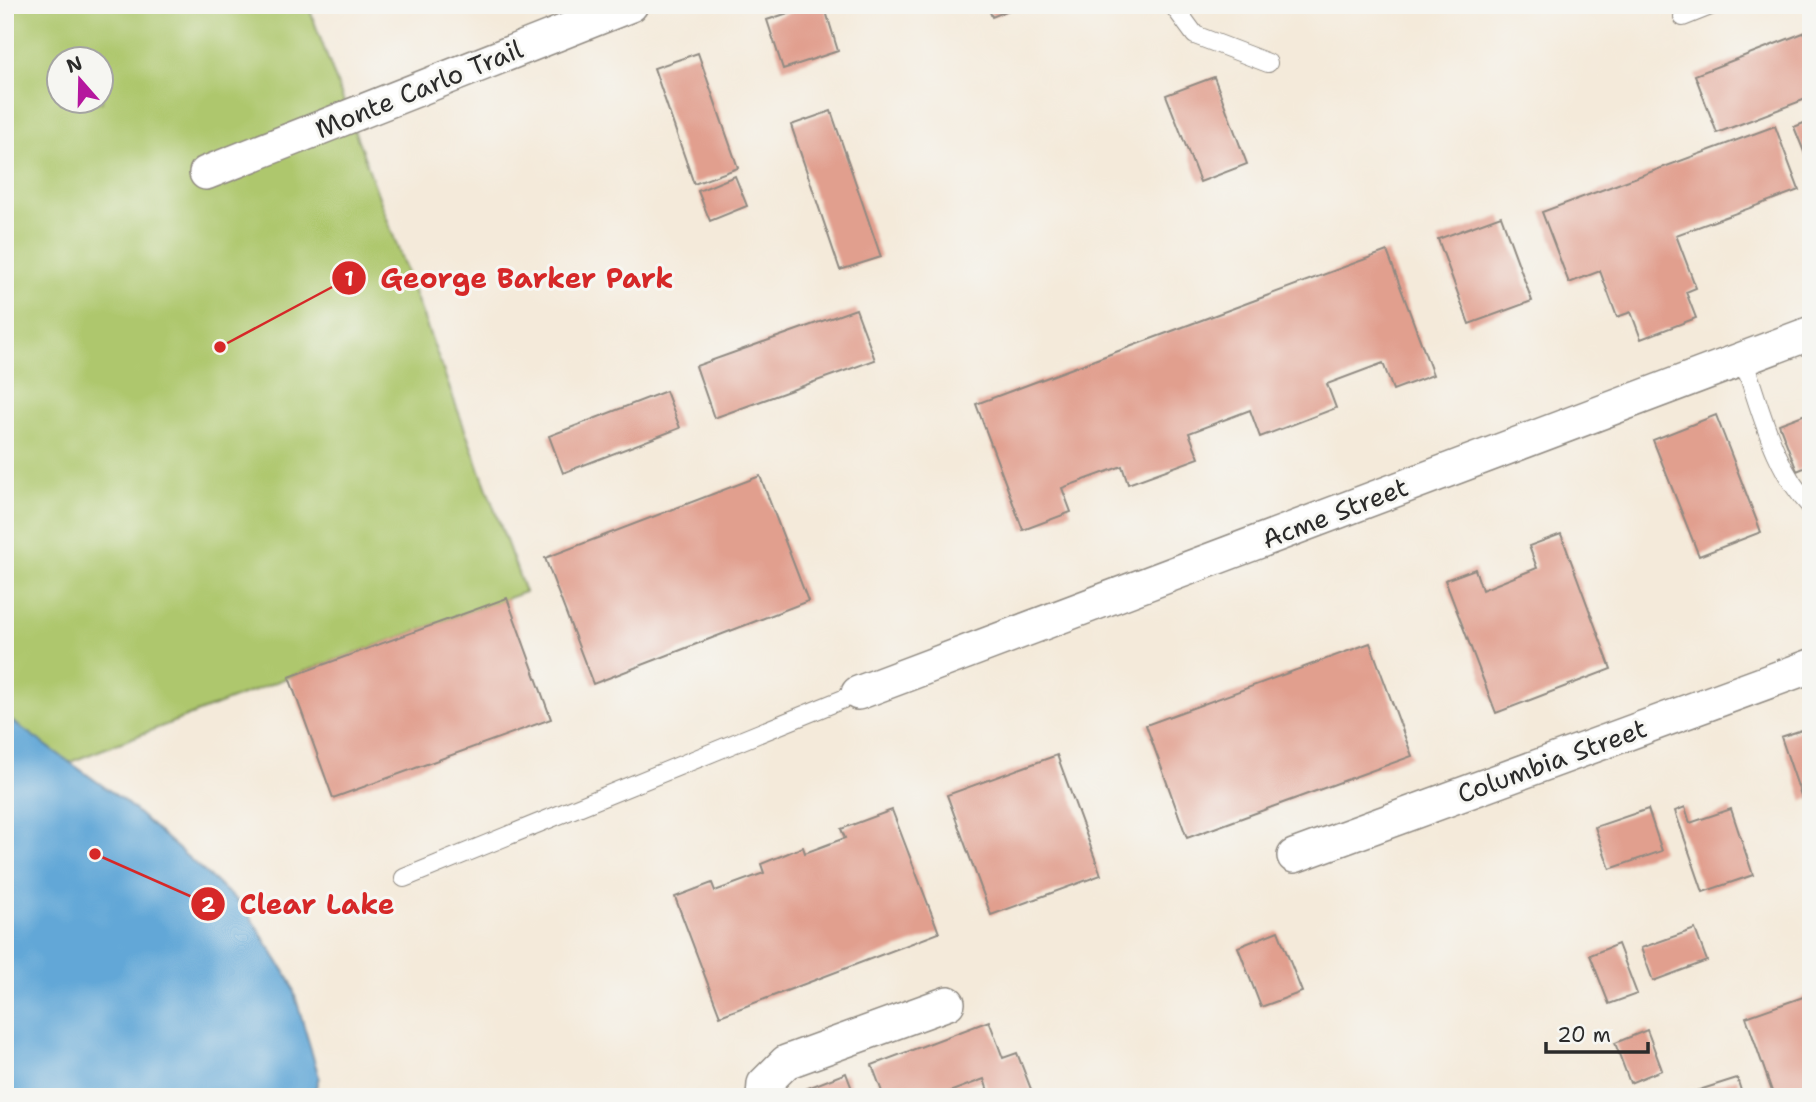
<svg xmlns="http://www.w3.org/2000/svg" width="1816" height="1102" font-family="'Shantell Sans',sans-serif">
<rect width="100%" height="100%" fill="#f6f6f2"/>
<filter id="ink" filterUnits="userSpaceOnUse"><feTurbulence type="fractalNoise" baseFrequency=".0143" numOctaves="2"/><feDisplacementMap in="SourceGraphic" scale="14" xChannelSelector="R" yChannelSelector="G"/><feConvolveMatrix kernelMatrix="1 2 1 2 8 2 1 2 1" color-interpolation-filters="sRGB"/></filter>
<filter id="wash" filterUnits="userSpaceOnUse"><feTurbulence type="fractalNoise" baseFrequency=".00686" numOctaves="4" result="noise"/><feDisplacementMap in="SourceGraphic" scale="28" xChannelSelector="R" yChannelSelector="G"/><feGaussianBlur stdDeviation="1.57" result="paint"/><feColorMatrix in="noise" values="0 0 0 0 0 0 0 0 0 0 0 0 0 0 0 0 0 1.4 0 .05"/><feComposite in="paint" operator="in"/></filter>
<g filter="url(#wash)">
<rect width="100%" height="100%" fill="#f4eada"/>
<path fill="#aec76d" stroke="#6c794c" stroke-width="2" fill-rule="evenodd" d="M 5,5 L 308,5 L 525,592 L 289,677 L 29,778 L 5,1097 ZM 60,60 L 102,60 L 102,102 L 60,102 Z"/>
<path fill="#62a7d7" stroke="#466981" stroke-width="2" d="M 5,716 L 124,801 L 244,907 L 291,982 L 319,1077 L 313,1097 L 5,1097 Z"/>
<g id="blocks">
<path fill="#e19f8e" d="M 812,5 L 824,5 L 838,51 L 783,69 L 767,20 Z
M 987,5 L 1021,5 L 992,17 Z
M 1811,30 L 1811,97 L 1717,133 L 1695,75 Z
M 698,53 L 738,168 L 694,184 L 654,68 Z
M 1214,77 L 1247,164 L 1200,182 L 1166,95 Z
M 831,111 L 881,257 L 840,270 L 791,125 Z
M 1811,120 L 1811,169 L 1794,127 Z
M 1775,126 L 1799,190 L 1676,235 L 1696,288 L 1686,292 L 1696,318 L 1641,339 L 1631,312 L 1617,317 L 1600,271 L 1569,283 L 1542,212 Z
M 735,176 L 747,206 L 710,221 L 698,191 Z
M 1501,216 L 1532,301 L 1469,324 L 1438,239 Z
M 1387,251 L 1433,375 L 1393,390 L 1383,363 L 1327,384 L 1336,408 L 1260,437 L 1250,410 L 1189,433 L 1199,458 L 1128,484 L 1122,466 L 1062,488 L 1071,512 L 1023,530 L 976,404 Z
M 856,309 L 875,360 L 714,418 L 696,366 Z
M 666,391 L 680,428 L 563,473 L 549,436 Z
M 1811,412 L 1811,465 L 1797,471 L 1779,424 Z
M 1716,415 L 1761,532 L 1699,556 L 1653,440 Z
M 760,476 L 808,601 L 593,684 L 545,558 Z
M 1561,534 L 1611,669 L 1496,713 L 1445,580 L 1475,569 L 1482,590 L 1537,568 L 1529,546 Z
M 507,598 L 551,719 L 333,798 L 289,677 Z
M 1370,643 L 1412,756 L 1187,838 L 1146,725 Z
M 1811,727 L 1811,798 L 1803,801 L 1781,737 Z
M 1057,755 L 1101,875 L 991,915 L 947,795 Z
M 1685,807 L 1690,823 L 1731,809 L 1753,875 L 1703,892 L 1675,811 Z
M 1648,809 L 1662,851 L 1610,869 L 1595,827 Z
M 892,810 L 939,933 L 720,1016 L 675,897 L 712,883 L 715,891 L 764,873 L 761,864 L 803,847 L 805,853 L 845,838 L 841,829 Z
M 1695,929 L 1707,961 L 1653,981 L 1641,948 Z
M 1278,931 L 1302,992 L 1261,1007 L 1238,947 Z
M 1618,944 L 1637,994 L 1609,1004 L 1590,955 Z
M 1806,996 L 1811,1009 L 1811,1097 L 1774,1097 L 1746,1017 Z
M 989,1021 L 1003,1058 L 1017,1053 L 1034,1097 L 990,1097 L 984,1079 L 936,1097 L 884,1097 L 872,1065 Z
M 1647,1030 L 1662,1070 L 1630,1083 L 1615,1043 Z
M 846,1073 L 855,1097 L 802,1097 L 800,1091 Z
M 1737,1078 L 1743,1097 L 1694,1097 L 1693,1092 Z"/>
</g>
</g>
<g filter="url(#ink)">
<use href="#blocks" fill-opacity="0" stroke="#908a82" stroke-width="2"/>
<g fill="none" stroke-linecap="round" stroke-linejoin="round">
<defs>
<path id="service" d="M 1173,5 L 1195,35 L 1268,63
M 1683,17 L 1713,5
M 1743,359 C 1761,409 1773,467 1811,507
M 404,878 L 858,693"/>
<path id="minor" d="M 206,173 L 631,5
M 858,693 L 1811,333
M 1294,856 L 1811,666
M 763,1097 L 764,1084 L 786,1062 L 948,1003"/>
</defs>
<use href="#service" stroke="#908a82" stroke-width="20"/>
<use href="#minor" stroke="#908a82" stroke-width="36"/>
<use href="#service" stroke="#fff" stroke-width="18"/>
<use href="#minor" stroke="#fff" stroke-width="33"/>
</g>
</g>
<g text-anchor="middle" stroke-width="6" stroke-linejoin="round" paint-order="stroke">
<g font-size="26" fill="#2b2b2b" stroke="#f6f6f2">
<text transform="translate(419 89) rotate(-22)" y="9">Monte Carlo Trail</text>
<text transform="translate(1335 513) rotate(-21)" y="9">Acme Street</text>
<text transform="translate(1552 761) rotate(-20)" y="9">Columbia Street</text>
</g>
</g>
<path fill="none" stroke="#d62828" stroke-width="2.5" d="M220 347L349 278M95 854L208 904"/>
<g fill="#d62828" stroke="#f6f6f2" stroke-width="2.5">
<circle cx="220" cy="347" r="7"/>
<circle cx="95" cy="854" r="7"/>
<circle cx="349" cy="278" r="18"/>
<circle cx="208" cy="904" r="18"/>
</g>
<g font-size="21" text-anchor="middle" font-weight="bold" fill="#fff">
<text x="349" y="286">1</text>
<text x="208" y="912">2</text>
</g>
<g font-size="28" text-anchor="middle" font-weight="bold" fill="#d62828" stroke="#f6f6f2" stroke-width="6" stroke-linejoin="round" paint-order="stroke">
<text x="527" y="288">George Barker Park</text>
<text x="317" y="914">Clear Lake</text>
</g>
<rect width="1816" height="1102" fill="none" stroke="#f6f6f2" stroke-width="28"/>
<g transform="translate(80 80) rotate(340)"><circle r="33" fill="#f6f6f2" stroke="#a5a5a2" stroke-width="2"/>
<path d="M0-5L12 26L0 18L-12 26Z" fill="#b5179e"/>
<text y="-10" font-size="19" font-weight="bold" text-anchor="middle" fill="#2b2b2b">N</text>
</g>
<path d="M1546 1042v10h102v-10" fill="none" stroke="#2b2b2b" stroke-width="3.5"/>
<text x="1557" y="1042" font-size="21" fill="#2b2b2b" stroke="#f6f6f2" stroke-width="5" paint-order="stroke">20 m</text>
</svg>
